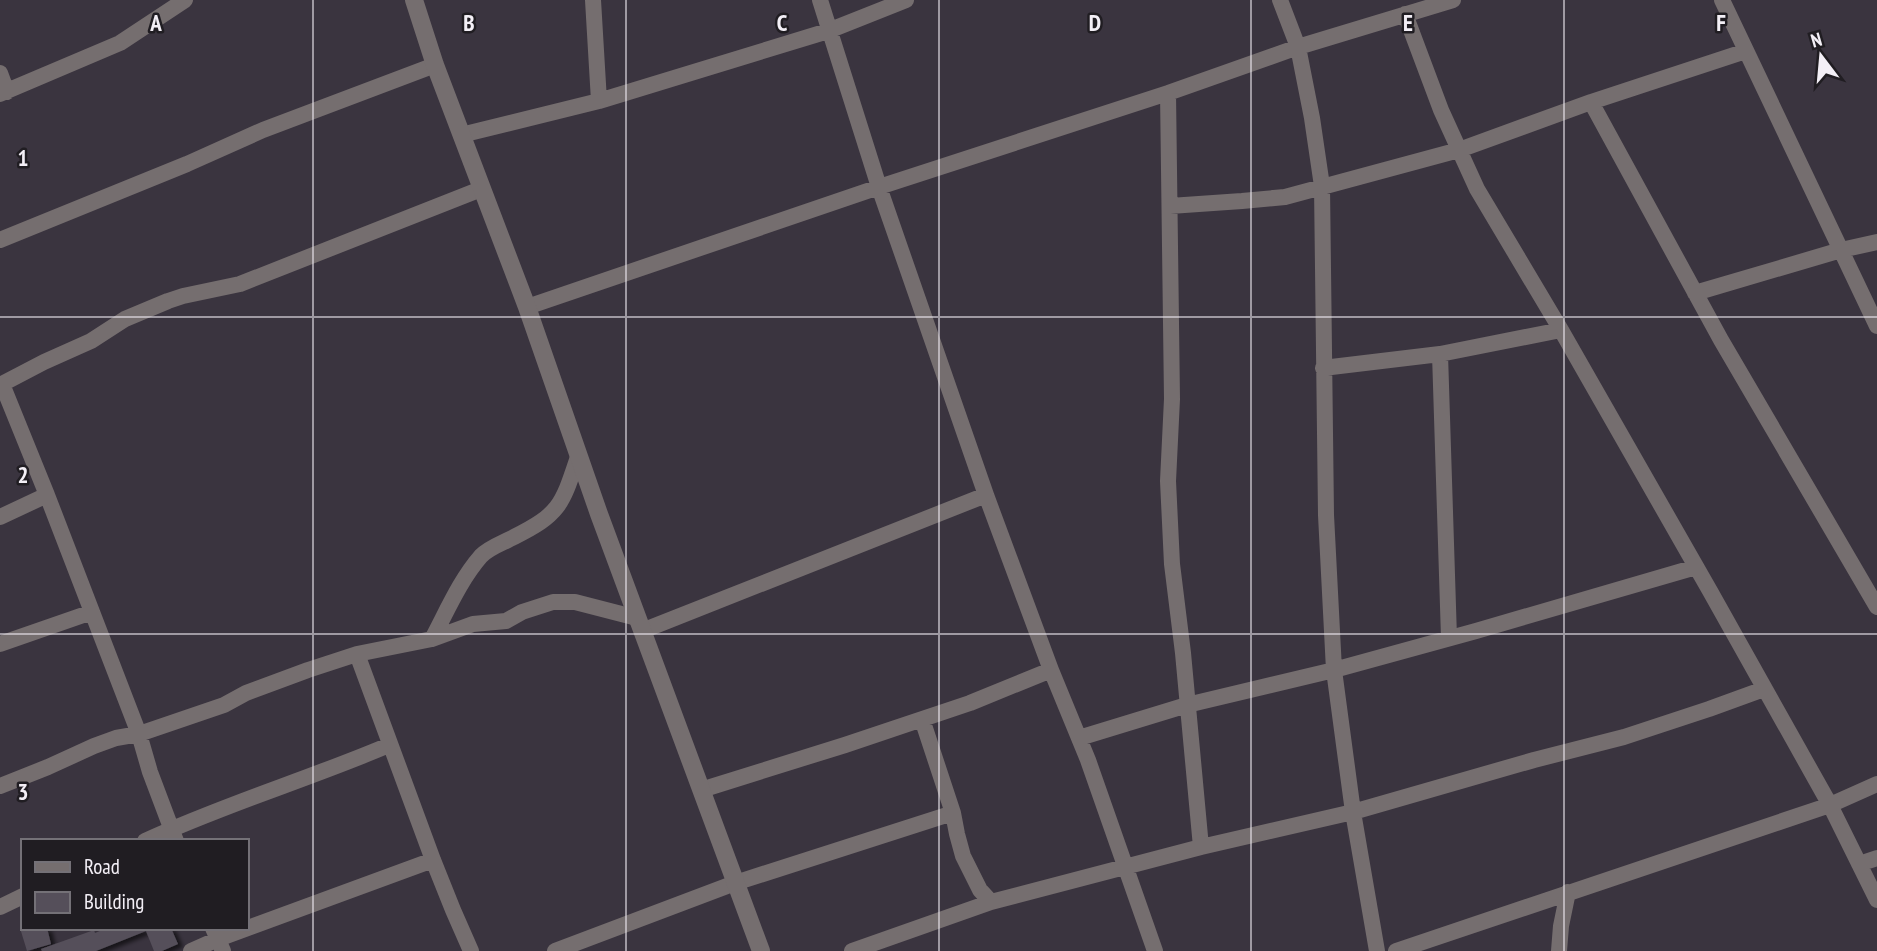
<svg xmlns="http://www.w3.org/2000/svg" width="1877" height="951" font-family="'PT Sans Narrow',sans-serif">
<defs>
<filter id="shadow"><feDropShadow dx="5" dy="3" stdDeviation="2" flood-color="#0009"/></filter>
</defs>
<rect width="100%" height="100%" fill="#3a343f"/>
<path fill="#554f5a" filter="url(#shadow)" d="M 20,928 L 47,928 L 51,944 L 27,951 Z
M 107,928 L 171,928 L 178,944 L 162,951 L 154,951 L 146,931 L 96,951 L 42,951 L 41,949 L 94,930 L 95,933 Z"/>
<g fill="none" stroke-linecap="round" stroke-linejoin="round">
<path stroke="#756e6f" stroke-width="16" d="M 593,0 L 599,101
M 820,0 L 879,187 L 986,495 L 1051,670 L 1088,760 L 1155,951
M 1280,0 L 1298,47 L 1312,118 L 1322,186 L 1326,515 L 1334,670 L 1353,812 L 1377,951
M 1722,0 L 1877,326
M 1405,14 L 1441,110 L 1477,189 L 1561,330 L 1710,591 L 1830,805 L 1877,900
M 0,73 L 7,92
M 1168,93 L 1172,399 L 1168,481 L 1172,564 L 1183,653 L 1201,847
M 0,94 L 120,43 L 185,0
M 1591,102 L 1721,340 L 1877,607
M 461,135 L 599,101 L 828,31 L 906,0
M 1170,206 L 1242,201 L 1285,197 L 1459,150 L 1591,102 L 1746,51
M 0,240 L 187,164 L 263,130 L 435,65
M 1695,293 L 1841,250 L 1877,242
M 527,307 L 879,187 L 1168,93 L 1298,47 L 1453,0
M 1323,368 L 1440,354
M 47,495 L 139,734 L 150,772 L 176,841
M 0,517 L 47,495 L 2,384 L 44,362 L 91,341 L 125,319 L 168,301 L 183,296 L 240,284 L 481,189
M 642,631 L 986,495
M 1449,638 L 1440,354 L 1561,330
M 432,639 L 473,624 L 506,621 L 522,612 L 553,602 L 575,602 L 637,618
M 0,644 L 92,612
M 357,654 L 433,860 L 453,910 L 471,951
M 922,719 L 953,813 L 957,834 L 963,856 L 980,890 L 991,902
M 1079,738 L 1187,705 L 1334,670 L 1476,631 L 1696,567
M 0,786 L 48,767 L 94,746 L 116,738 L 139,734 L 224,705 L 246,693 L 308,670 L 357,654 L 432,639 C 447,611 460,580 481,556 C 490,547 503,543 514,537 C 560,514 562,505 578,457
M 701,790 L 845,745 L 970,703 L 1051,670
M 145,841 C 225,804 309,779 389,745
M 1859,864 L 1877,858
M 0,907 L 23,896
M 213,928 L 223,951
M 191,951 L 218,939 L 433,860
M 555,951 L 735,883 L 953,813
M 852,951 L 991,902 L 1201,847 L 1353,812 L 1534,760 L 1624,737 L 1709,709 L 1764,689
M 1396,951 L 1830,805 L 1877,784
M 1559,951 L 1561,926 L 1568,892"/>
<path stroke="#756e6f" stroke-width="18" d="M 414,0 L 435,65 L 527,307 L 599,514 L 761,951"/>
</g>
<path fill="none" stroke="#f3eff6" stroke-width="2" stroke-opacity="0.55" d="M 313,0 L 313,951M 626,0 L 626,951M 939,0 L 939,951M 1251,0 L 1251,951M 1564,0 L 1564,951M 0,317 L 1877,317M 0,634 L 1877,634"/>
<g font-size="23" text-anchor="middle" font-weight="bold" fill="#f3eff6" stroke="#201d22" stroke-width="5" stroke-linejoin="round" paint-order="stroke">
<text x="156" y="31">A</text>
<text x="469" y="31">B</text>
<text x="782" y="31">C</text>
<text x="1095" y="31">D</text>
<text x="1408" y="31">E</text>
<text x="1721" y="31">F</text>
<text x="23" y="166">1</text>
<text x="23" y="483">2</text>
<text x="23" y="800">3</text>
</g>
<rect x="21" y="839" width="228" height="91" fill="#201d22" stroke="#747177" stroke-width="2"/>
<rect x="35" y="862" width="35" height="10" fill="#756e6f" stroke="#747177" stroke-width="2"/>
<text x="84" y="874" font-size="21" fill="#f3eff6">Road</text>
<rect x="35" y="892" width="35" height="21" fill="#554f5a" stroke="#747177" stroke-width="2"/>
<text x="84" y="909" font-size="21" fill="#f3eff6">Building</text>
<g transform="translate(1821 56) rotate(344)" stroke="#201d22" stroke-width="5" paint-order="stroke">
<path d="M0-5L12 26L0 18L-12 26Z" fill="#f3eff6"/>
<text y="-10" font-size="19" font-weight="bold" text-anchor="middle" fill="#f3eff6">N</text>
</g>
</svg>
